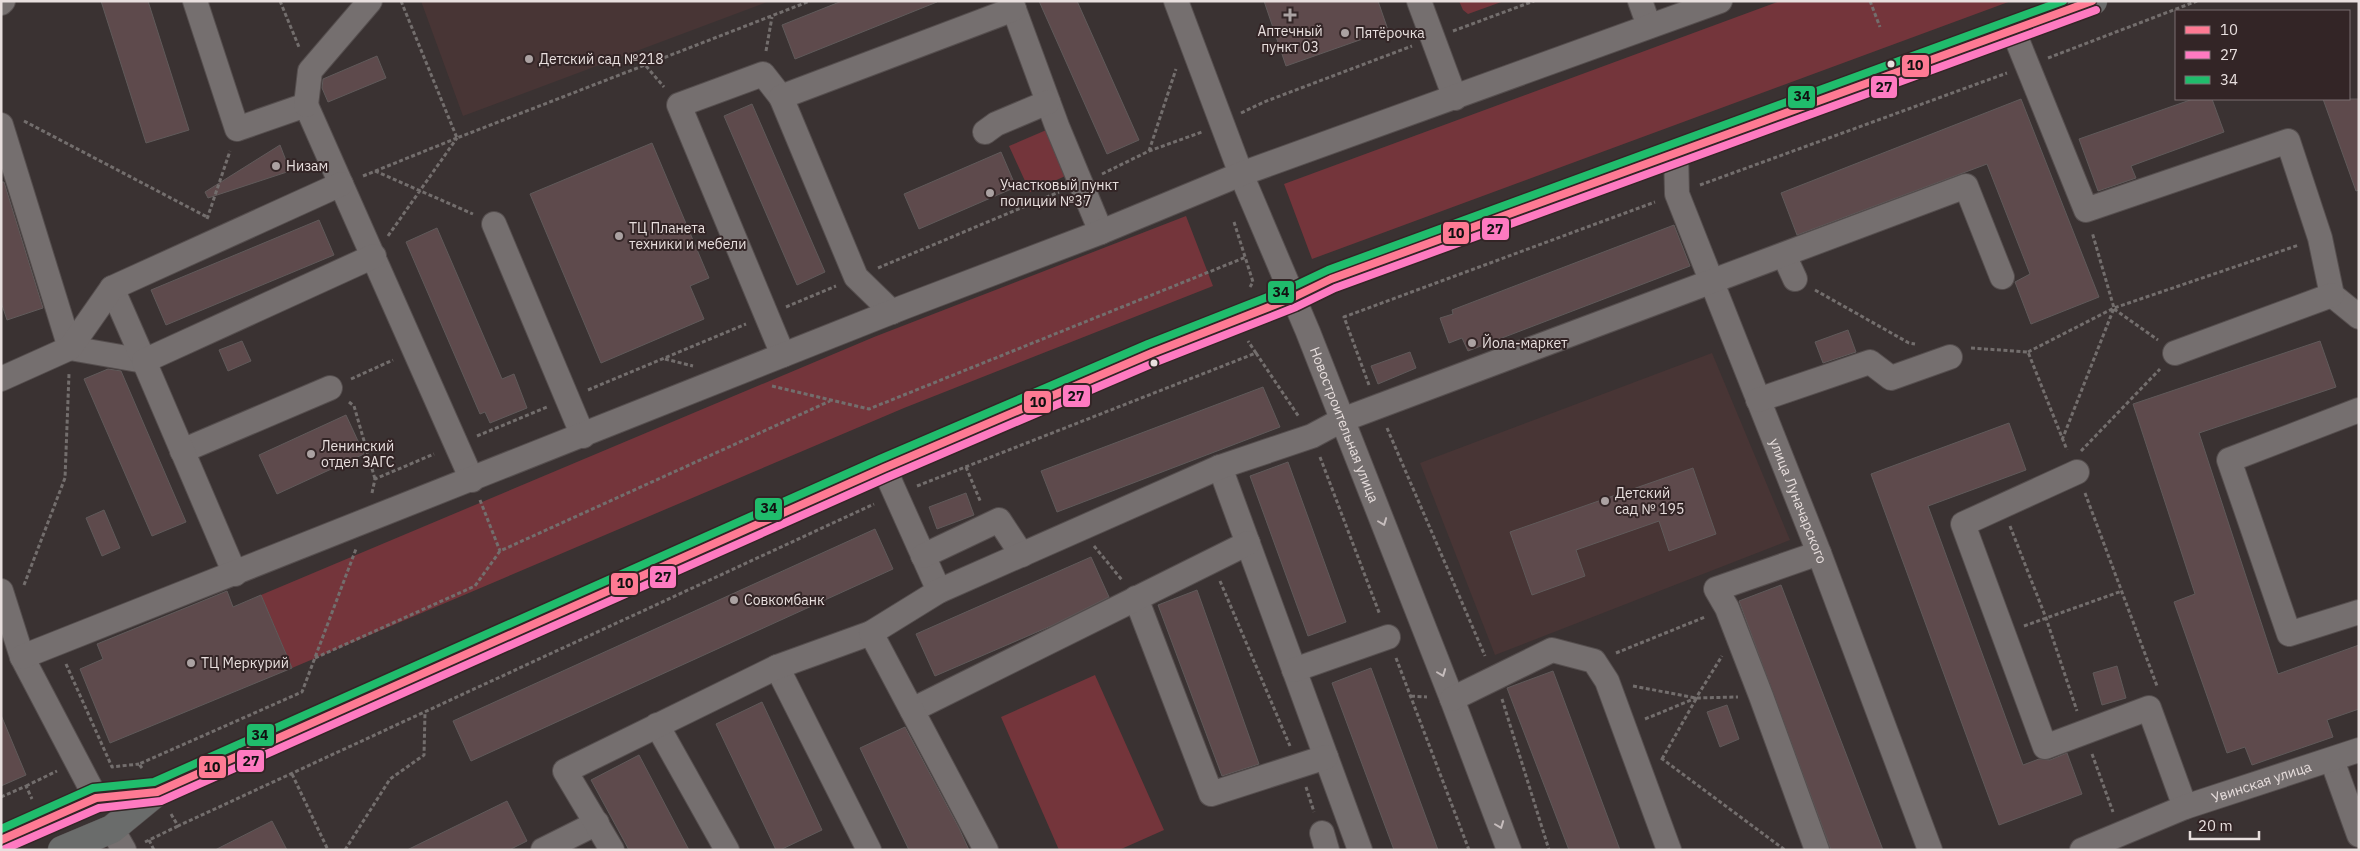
<svg xmlns="http://www.w3.org/2000/svg" width="2360" height="851" font-family="'IBM Plex Sans',sans-serif">
<rect width="100%" height="100%" fill="#3a3232"/>
<path fill="#483535" d="M 421,1 L 770,1 L 463,116 Z
M 1712,353 L 1790,540 L 1495,655 L 1420,463 Z"/>
<path fill="#74353b" d="M 1459,1 L 1504,1 L 1468,14 L 1463,10 Z
M 1780,1 L 2011,1 L 1312,259 L 1284,184 Z
M 1051,128 L 1072,173 L 1030,192 L 1009,146 Z
M 1186,216 L 1213,286 L 904,408 L 292,668 L 261,595 L 874,337 Z
M 1095,675 L 1164,830 L 1119,850 L 1059,850 L 1001,717 Z"/>
<path fill="#5e4a4c" stroke="#605a5a" d="M 101,1 L 148,1 L 189,130 L 146,143 Z
M 842,1 L 936,1 L 937,2 L 795,59 L 782,25 Z
M 1039,1 L 1077,1 L 1139,140 L 1107,154 Z
M 1264,1 L 1378,1 L 1388,30 L 1286,66 Z
M 377,56 L 386,78 L 328,102 L 322,88 L 323,79 Z
M 2021,99 L 2099,297 L 2031,324 L 2015,282 L 2030,274 L 1987,164 L 1797,235 L 1781,193 Z
M 2193,99 L 2212,99 L 2224,132 L 2131,166 L 2136,178 L 2098,191 L 2079,139 Z
M 2323,99 L 2359,99 L 2359,190 L 2356,191 Z
M 752,104 L 825,272 L 797,285 L 724,116 Z
M 652,143 L 709,278 L 690,286 L 704,319 L 601,363 L 530,194 Z
M 280,145 L 290,171 L 208,198 L 205,192 Z
M 1001,152 L 1016,187 L 919,229 L 904,194 Z
M 1,182 L 4,182 L 43,308 L 7,320 L 1,302 Z
M 319,220 L 334,255 L 166,325 L 151,290 Z
M 1674,225 L 1690,266 L 1468,351 L 1462,338 L 1449,343 L 1440,318 L 1453,314 L 1452,310 Z
M 437,228 L 502,379 L 514,374 L 527,408 L 490,423 L 485,412 L 480,414 L 406,242 Z
M 1848,330 L 1856,352 L 1823,363 L 1815,342 Z
M 242,341 L 251,361 L 228,371 L 219,350 Z
M 2320,341 L 2336,387 L 2199,433 L 2278,674 L 2359,645 L 2359,709 L 2327,720 L 2333,737 L 2252,765 L 2245,747 L 2227,753 L 2174,602 L 2195,594 L 2133,404 Z
M 1410,352 L 1416,368 L 1378,384 L 1371,366 Z
M 108,369 L 121,371 L 186,522 L 152,536 L 84,379 Z
M 1263,387 L 1280,427 L 1057,512 L 1041,471 Z
M 346,415 L 364,454 L 277,494 L 259,455 Z
M 2009,423 L 2026,470 L 1928,506 L 2023,765 L 2039,759 L 2050,760 L 2067,753 L 2082,794 L 1999,825 L 1871,474 Z
M 1288,462 L 1346,622 L 1308,636 L 1250,476 Z
M 1693,468 L 1716,534 L 1669,551 L 1659,521 L 1576,550 L 1585,576 L 1532,595 L 1510,532 Z
M 966,493 L 974,515 L 937,529 L 929,507 Z
M 104,510 L 120,548 L 102,556 L 86,518 Z
M 875,529 L 893,569 L 471,761 L 453,721 Z
M 1091,557 L 1109,597 L 1051,626 L 935,676 L 916,634 Z
M 1781,585 L 1883,850 L 1831,850 L 1739,601 Z
M 1197,590 L 1259,764 L 1222,776 L 1158,605 Z
M 227,591 L 233,607 L 261,595 L 292,668 L 110,743 L 80,669 L 103,659 L 97,644 Z
M 2117,666 L 2126,698 L 2102,705 L 2093,673 Z
M 1371,668 L 1438,850 L 1394,850 L 1332,683 Z
M 1553,671 L 1620,850 L 1569,850 L 1507,688 Z
M 762,702 L 822,830 L 780,850 L 776,850 L 716,724 Z
M 1727,705 L 1739,739 L 1720,747 L 1707,712 Z
M 1,715 L 26,775 L 1,786 Z
M 905,727 L 959,828 L 969,850 L 909,850 L 860,748 Z
M 639,755 L 689,850 L 629,850 L 591,780 Z
M 507,801 L 527,841 L 509,850 L 407,850 Z
M 272,821 L 287,850 L 215,850 Z"/>
<g fill="none" stroke-linecap="round" stroke-linejoin="round">
<defs>
<g id="minor">
<path d="M 195,1 L 237,129 L 306,105 L 472,480"/>
<path d="M 1011,1 L 1057,126 L 1101,232"/>
<path id="s1" d="M 1176,1 L 1241,174 L 1308,332 L 1452,699 L 1509,850"/>
<path d="M 1419,1 L 1455,98"/>
<path d="M 1640,1 L 1649,26"/>
<path d="M 1,3 L 3,1"/>
<path d="M 2013,30 L 2086,210 L 2288,141 L 2320,238 L 2332,295 L 2359,317"/>
<path d="M 781,97 L 763,74 L 679,105 L 783,355"/>
<path d="M 306,105 L 310,71 L 370,1"/>
<path d="M 1,125 L 70,348 L 144,361"/>
<path d="M 985,132 L 996,124 L 1048,102"/>
<path id="s2" d="M 1676,152 L 1677,194 L 1819,553 L 1930,850"/>
<path d="M 494,224 L 583,436"/>
<path d="M 1784,255 L 1795,279"/>
<path d="M 112,288 L 144,361"/>
<path d="M 892,312 L 856,277 L 781,97 L 1014,9"/>
<path d="M 2175,353 L 2332,295"/>
<path d="M 1,379 L 70,348 L 112,288 L 341,184"/>
<path d="M 1758,400 L 1870,362 L 1891,378 L 1950,357"/>
<path d="M 2359,410 L 2229,460 L 2289,634 L 2359,612"/>
<path d="M 182,451 L 330,388"/>
<path d="M 1220,467 L 1360,850"/>
<path d="M 884,468 L 939,591"/>
<path d="M 2077,472 L 1963,524 L 2045,747 L 2149,708 L 2185,807"/>
<path d="M 923,556 L 999,520 L 1022,555"/>
<path d="M 235,574 L 144,361 L 374,256"/>
<path d="M 1,591 L 22,657 L 96,798"/>
<path d="M 1136,598 L 1211,794 L 1326,757"/>
<path d="M 22,657 L 904,307 L 1101,232 L 1241,174 L 1720,1"/>
<path d="M 777,667 L 869,850"/>
<path d="M 1294,670 L 1388,637"/>
<path d="M 1452,699 L 1552,650 L 1594,661 L 1607,681 L 1669,850"/>
<path d="M 912,710 L 1248,543"/>
<path d="M 657,725 L 727,850"/>
<path d="M 2332,760 L 2359,835"/>
<path d="M 112,829 L 124,850"/>
<path d="M 1322,833 L 1327,850"/>
<path d="M 543,850 L 597,823"/>
<path d="M 612,850 L 565,771 L 777,667 L 871,633"/>
<path d="M 986,850 L 871,633 L 939,591 L 1220,467 L 1312,436 L 1342,420 L 1966,186 L 2002,277"/>
<path d="M 1817,850 L 1761,696 L 1727,608 L 1716,589 L 1819,553"/>
<path id="s3" d="M 2082,850 L 2185,807 L 2359,750"/>
</g>
<path id="major" d="M 1,840 L 96,798 L 157,792
M 62,850 L 112,829 L 157,792 L 884,468 L 1152,353 L 1292,298 L 1331,279 L 2093,1"/>
</defs>
<use href="#minor" stroke="#554e4e" stroke-width="26"/>
<use href="#major" stroke="#554e4e" stroke-width="29"/>
<path stroke="#736e6d" stroke-width="3" stroke-dasharray="4 2.5" stroke-linecap="butt" d="M 280,1 L 299,47
M 401,1 L 457,138 L 810,1
M 1870,1 L 1880,27
M 1453,31 L 1534,1
M 766,51 L 772,17
M 2048,58 L 2197,1
M 646,66 L 664,87
M 1241,113 L 1264,102 L 1412,46
M 24,121 L 209,218
M 1149,151 L 1176,69
M 375,171 L 473,214
M 1102,174 L 1149,151 L 1202,132
M 363,176 L 457,138
M 1700,185 L 2007,73
M 207,219 L 230,151
M 1234,222 L 1253,282 L 1250,287
M 388,236 L 457,138
M 878,268 L 1059,192
M 1815,290 L 1909,343 L 1915,344
M 786,307 L 836,286
M 2114,309 L 2158,340
M 1971,348 L 2028,352 L 2067,450
M 2028,352 L 2114,308 L 2299,245
M 1256,353 L 1299,417
M 665,359 L 693,366
M 351,379 L 393,360
M 1369,385 L 1344,317 L 1655,202
M 772,386 L 869,409 L 1246,257
M 588,390 L 746,324
M 349,402 L 354,406 L 375,479
M 1387,428 L 1485,656
M 477,436 L 547,407
M 2062,440 L 2114,308 L 2092,232
M 2081,451 L 2160,369
M 1320,457 L 1380,615
M 966,467 L 981,503
M 917,486 L 1256,353 L 1248,341
M 372,493 L 375,479 L 434,454
M 2085,493 L 2157,686
M 480,500 L 500,551
M 2010,526 L 2046,618 L 2077,711
M 1094,546 L 1122,580
M 1220,581 L 1290,746
M 24,585 L 65,478 L 69,374
M 2024,626 L 2122,591
M 1616,653 L 1705,617
M 315,658 L 475,586 L 500,551 L 830,401
M 1396,658 L 1469,850
M 66,664 L 112,767 L 139,764
M 1633,686 L 1696,698 L 1738,697
M 1411,696 L 1427,697
M 1502,699 L 1549,850
M 1645,719 L 1696,698 L 1722,656
M 2092,754 L 2113,812
M 1661,758 L 1785,850
M 1662,759 L 1696,699
M 142,768 L 139,764 L 302,692 L 356,549
M 292,774 L 328,850
M 26,786 L 57,771
M 1306,787 L 1314,812
M 1,797 L 26,786 L 32,799
M 171,814 L 178,826 L 874,504
M 149,840 L 154,850
M 145,842 L 178,826
M 345,850 L 390,779 L 424,755 L 425,712"/>
<use href="#minor" stroke="#756f6f" stroke-width="24"/>
<use href="#major" stroke="#6a6c6b" stroke-width="28"/>
<defs>
<path id="bus-1" d="M 1,840 L 96,798 L 157,792 L 884,468 L 1152,353 L 1292,298 L 1331,279 L 2092,1"/>
<path id="bus-2" d="M 5,849 L 99,808 L 161,801 L 888,477 L 1156,362 L 1296,307 L 1335,288 L 2096,10"/>
<path id="bus-3" d="M 1,829 L 93,788 L 154,782 L 880,459 L 1148,344 L 1288,289 L 1328,270 L 2063,1"/>
</defs>
<use href="#bus-1" stroke="#332526" stroke-width="11"/>
<use href="#bus-2" stroke="#332526" stroke-width="11"/>
<use href="#bus-3" stroke="#332526" stroke-width="11"/>
<use href="#bus-1" stroke="#fe7a93" stroke-width="8"/>
<use href="#bus-2" stroke="#fe7ac1" stroke-width="8"/>
<use href="#bus-3" stroke="#20bc6c" stroke-width="8"/>
</g>
<defs><path id="oneway-chevron" d="M-2-3.5L2.5 0L-2 3.5" fill="none" stroke-width="1.6" stroke-linecap="round" stroke-linejoin="round" transform="scale(1.25)"/></defs>
<g stroke="#c6bdbd">
<use href="#oneway-chevron" transform="translate(1383 522) rotate(69)"/>
<use href="#oneway-chevron" transform="translate(1442 673) rotate(69)"/>
<use href="#oneway-chevron" transform="translate(1500 825) rotate(69)"/>
</g>
<g fill="#aba2a2" stroke="#332526" stroke-width="2">
<path d="M1287.5 7.5h5v5h5v5h-5v5h-5v-5h-5v-5h5z"/>
<circle cx="1345" cy="33" r="5"/>
<circle cx="529" cy="59" r="5"/>
<circle cx="276" cy="166" r="5"/>
<circle cx="990" cy="193" r="5"/>
<circle cx="619" cy="236" r="5"/>
<circle cx="1472" cy="343" r="5"/>
<circle cx="311" cy="454" r="5"/>
<circle cx="1605" cy="501" r="5"/>
<circle cx="734" cy="600" r="5"/>
<circle cx="191" cy="663" r="5"/>
</g>
<g fill="#e8dfde" stroke="#332526" stroke-width="2">
<circle cx="1891" cy="64" r="4.5"/>
<circle cx="1154" cy="363" r="4.5"/>
</g>
<g text-anchor="middle" stroke-width="4" stroke-linejoin="round" paint-order="stroke">
<g font-size="14" fill="#e8dfde" stroke="#332526" text-anchor="start">
<text x="1290" y="36" text-anchor="middle">Аптечный<tspan x="1290" dy="16">пункт 03</tspan></text>
<text x="1355" y="38">Пятёрочка</text>
<text x="539" y="64">Детский сад №218</text>
<text x="286" y="171">Низам</text>
<text x="1000" y="190">Участковый пункт<tspan x="1000" dy="16">полиции №37</tspan></text>
<text x="629" y="233">ТЦ Планета<tspan x="629" dy="16">техники и мебели</tspan></text>
<text x="1482" y="348">Йола-маркет</text>
<text x="321" y="451">Ленинский<tspan x="321" dy="16">отдел ЗАГС</tspan></text>
<text x="1615" y="498">Детский<tspan x="1615" dy="16">сад № 195</tspan></text>
<text x="744" y="605">Совкомбанк</text>
<text x="201" y="668">ТЦ Меркурий</text>
</g>
<g font-size="14" fill="#e8dfde" stroke="#332526">
<text dy="5" stroke="none"><textPath href="#s1" startOffset="456">Новостроительная улица</textPath></text>
<text dy="5" stroke="none"><textPath href="#s2" startOffset="372">улица Луначарского</textPath></text>
<text dy="5" stroke="none"><textPath href="#s3" startOffset="192">Увинская улица</textPath></text>
</g>
</g>
<g stroke="#332526" stroke-width="2">
<rect x="1901" y="54" width="29" height="24" rx="5" fill="#fe7a93"/>
<rect x="1870" y="75" width="28" height="24" rx="5" fill="#fe7ac1"/>
<rect x="1787" y="85" width="29" height="24" rx="5" fill="#20bc6c"/>
<rect x="1481" y="217" width="29" height="24" rx="5" fill="#fe7ac1"/>
<rect x="1442" y="221" width="28" height="24" rx="5" fill="#fe7a93"/>
<rect x="1267" y="280" width="28" height="24" rx="5" fill="#20bc6c"/>
<rect x="1062" y="384" width="29" height="24" rx="5" fill="#fe7ac1"/>
<rect x="1023" y="390" width="29" height="24" rx="5" fill="#fe7a93"/>
<rect x="754" y="497" width="29" height="24" rx="5" fill="#20bc6c"/>
<rect x="649" y="565" width="28" height="24" rx="5" fill="#fe7ac1"/>
<rect x="610" y="572" width="29" height="24" rx="5" fill="#fe7a93"/>
<rect x="246" y="723" width="29" height="24" rx="5" fill="#20bc6c"/>
<rect x="236" y="749" width="29" height="24" rx="5" fill="#fe7ac1"/>
<rect x="198" y="755" width="29" height="24" rx="5" fill="#fe7a93"/>
</g>
<g font-size="14" text-anchor="middle" font-weight="bold" fill="#111">
<text x="1915" y="70">10</text>
<text x="1884" y="92">27</text>
<text x="1802" y="101">34</text>
<text x="1495" y="234">27</text>
<text x="1456" y="238">10</text>
<text x="1281" y="297">34</text>
<text x="1076" y="401">27</text>
<text x="1038" y="407">10</text>
<text x="769" y="513">34</text>
<text x="663" y="582">27</text>
<text x="625" y="588">10</text>
<text x="260" y="740">34</text>
<text x="251" y="766">27</text>
<text x="212" y="772">10</text>
</g>
<rect width="2360" height="851" fill="none" stroke="#e8dfde" stroke-width="5"/>
<rect x="2175" y="10" width="175" height="90" fill="#332526" stroke="#7b6f70"/>
<rect x="2185" y="26" width="25" height="8" fill="#fe7a93" stroke="#7b6f70"/>
<text x="2220" y="35" font-size="15" fill="#e8dfde">10</text>
<rect x="2185" y="51" width="25" height="8" fill="#fe7ac1" stroke="#7b6f70"/>
<text x="2220" y="60" font-size="15" fill="#e8dfde">27</text>
<rect x="2185" y="76" width="25" height="8" fill="#20bc6c" stroke="#7b6f70"/>
<text x="2220" y="85" font-size="15" fill="#e8dfde">34</text>
<path d="M2190 831v8h69v-8" fill="none" stroke="#e8dfde" stroke-width="2.5"/>
<text x="2198" y="831" font-size="15" fill="#e8dfde" stroke="#332526" stroke-width="4" paint-order="stroke">20 m</text>
</svg>
